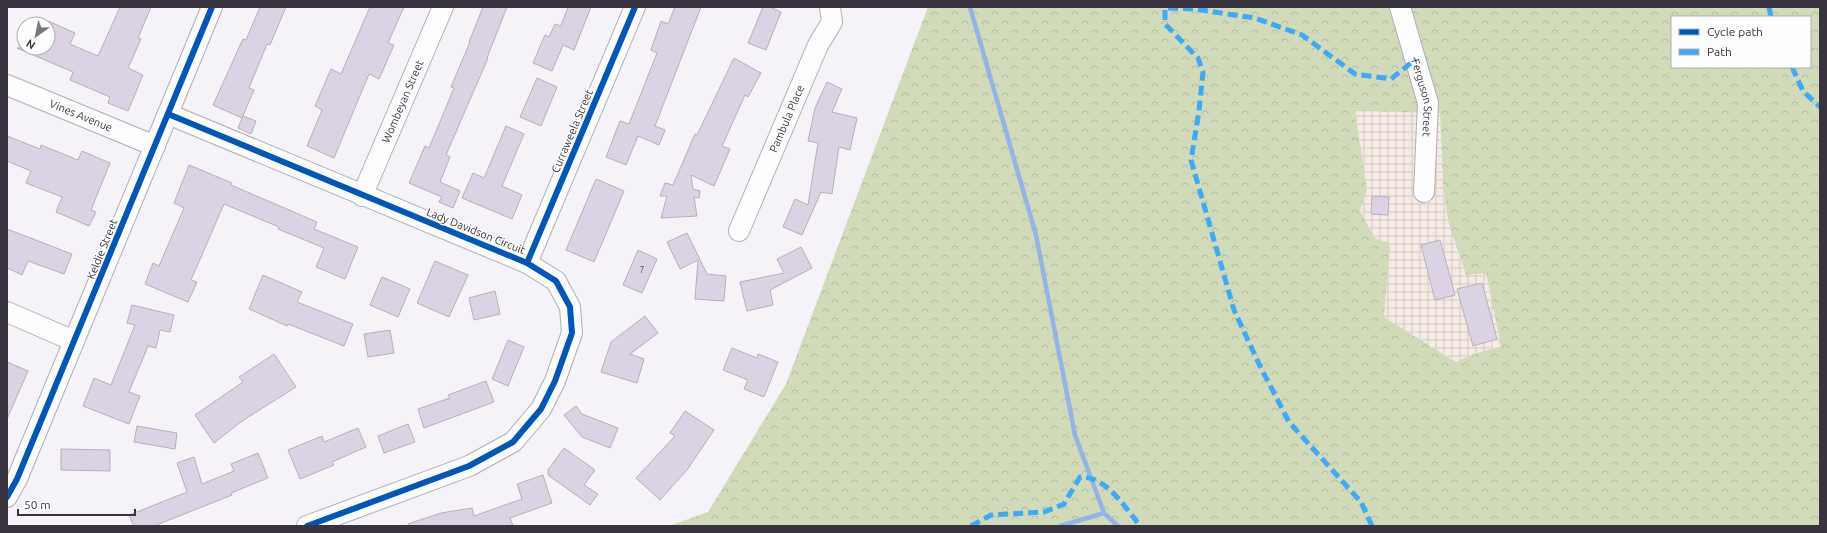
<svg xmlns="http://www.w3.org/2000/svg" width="1827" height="533" font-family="Ubuntu,sans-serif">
<defs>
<pattern id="industrial-grid" width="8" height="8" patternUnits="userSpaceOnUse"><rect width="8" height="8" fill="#f6eae4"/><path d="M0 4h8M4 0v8" fill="none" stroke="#d4c9c5"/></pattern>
<pattern id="forest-crowns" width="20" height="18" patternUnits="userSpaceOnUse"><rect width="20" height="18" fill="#d1dab9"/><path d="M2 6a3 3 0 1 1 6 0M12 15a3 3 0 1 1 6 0" fill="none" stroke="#b4bca0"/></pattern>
</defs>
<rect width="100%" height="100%" fill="#f5f2f8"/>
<path fill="url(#industrial-grid)" d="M 1355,111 L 1440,113 L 1443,184 L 1448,220 L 1486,273 L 1501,345 L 1474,354 L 1457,362 L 1384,317 L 1376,239 L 1360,210 L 1367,189 Z"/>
<path fill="url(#forest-crowns)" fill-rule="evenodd" d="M 928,7 L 1820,7 L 1820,526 L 669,526 L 708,512 L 786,384 ZM 1672,17 L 1810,17 L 1810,67 L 1672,67 ZM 1355,111 L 1440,113 L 1443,184 L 1448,220 L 1466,275 L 1486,273 L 1501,346 L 1474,354 L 1456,362 L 1384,317 L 1390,243 L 1376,239 L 1360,211 L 1367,189 Z"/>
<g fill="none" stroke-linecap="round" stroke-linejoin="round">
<path stroke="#93b4e5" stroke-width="4.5" d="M 970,7 L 1036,235 L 1075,435 L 1104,513
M 1060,526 L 1104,513 L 1118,526"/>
</g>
<path fill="#dbd3e4" stroke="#b4b0b9" d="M 120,7 L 151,7 L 138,38 L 141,39 L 128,68 L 143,75 L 128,111 L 108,103 L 110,97 L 70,80 L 73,72 L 17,48 L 48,48 L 48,21 L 75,33 L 70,44 L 98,56 Z
M 260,7 L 286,7 L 270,45 L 267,44 L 249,88 L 254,90 L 242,118 L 213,105 L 243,39 L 246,40 Z
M 370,7 L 404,7 L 388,43 L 394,45 L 379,79 L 369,74 L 334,158 L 307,146 L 322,110 L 315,106 L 331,69 L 341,74 Z
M 483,7 L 507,7 L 487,58 L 488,58 L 446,155 L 450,157 L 440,182 L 460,191 L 453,208 L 439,202 L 442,197 L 409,183 L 425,146 L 429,148 L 454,88 L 451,87 L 470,42 L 469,42 Z
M 568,7 L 591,7 L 574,50 L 563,45 L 552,71 L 533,63 L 545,35 L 549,37 L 555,24 L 561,26 Z
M 675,7 L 701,7 L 655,126 L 665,130 L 659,145 L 638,136 L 626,165 L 606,157 L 620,121 L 629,124 L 657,53 L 651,50 L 661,21 L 668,24 Z
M 763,7 L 770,7 L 781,12 L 766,50 L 748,43 Z
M 734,58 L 761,73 L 748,97 L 745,95 L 722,146 L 730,149 L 714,186 L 691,175 L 693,189 L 700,191 L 699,198 L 694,197 L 697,216 L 661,218 L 667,196 L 660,196 L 665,183 L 673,185 L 695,134 L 697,135 Z
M 537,78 L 557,87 L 541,126 L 520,117 Z
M 827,82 L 842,89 L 832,112 L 857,118 L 850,150 L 839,147 L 832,194 L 821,192 L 802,235 L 783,227 L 795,199 L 808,205 L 818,143 L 808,141 L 815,108 Z
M 243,116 L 256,121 L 251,134 L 238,128 Z
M 506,126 L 524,134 L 502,186 L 522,195 L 512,219 L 462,198 L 473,173 L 484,178 Z
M 7,136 L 40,149 L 41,145 L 78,160 L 82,151 L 110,163 L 91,210 L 96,212 L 89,226 L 56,212 L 62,197 L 26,183 L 31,171 L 7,161 Z
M 189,165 L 232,183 L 231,185 L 317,222 L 314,229 L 358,247 L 345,279 L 316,267 L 324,248 L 278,229 L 279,227 L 224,204 L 191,280 L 197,282 L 188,302 L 145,284 L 153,263 L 159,266 L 184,208 L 174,203 Z
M 596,179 L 624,191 L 594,262 L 566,250 Z
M 1372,196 L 1389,197 L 1388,215 L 1371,214 Z
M 7,229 L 72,254 L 64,274 L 28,261 L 22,275 L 7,268 Z
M 687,233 L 707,274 L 726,276 L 724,301 L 695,299 L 698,260 L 680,269 L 667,242 Z
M 1440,240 L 1455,295 L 1435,300 L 1421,245 Z
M 801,247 L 812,268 L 770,290 L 773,305 L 747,311 L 740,282 L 784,273 L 777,259 Z
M 638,250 L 657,259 L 642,293 L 623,285 Z
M 435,261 L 468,275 L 449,317 L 417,303 Z
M 263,275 L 302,292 L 297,302 L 353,324 L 344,346 L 288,324 L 287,326 L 249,309 Z
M 382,277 L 410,289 L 398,317 L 370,305 Z
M 1482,283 L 1497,339 L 1473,346 L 1457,289 Z
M 495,291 L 500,314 L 474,320 L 469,298 Z
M 132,305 L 174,315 L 170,332 L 160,330 L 156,348 L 148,346 L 129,392 L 140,396 L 129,424 L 83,406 L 94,378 L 111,385 L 135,325 L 127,323 Z
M 645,316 L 658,333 L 630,354 L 644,359 L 637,383 L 601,372 L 611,342 Z
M 390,330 L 394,353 L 368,357 L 364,334 Z
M 508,340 L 524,347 L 508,386 L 492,379 Z
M 732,348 L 757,358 L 758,354 L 778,362 L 764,397 L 744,389 L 748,380 L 723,370 Z
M 274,354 L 296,387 L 242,421 L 214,443 L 195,415 L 243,382 L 239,377 Z
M 7,362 L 28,371 L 7,419 Z
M 486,381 L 494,402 L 424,428 L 418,409 L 450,398 L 448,395 Z
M 576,406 L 582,414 L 618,428 L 610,448 L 582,437 L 564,415 Z
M 685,411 L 714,430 L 687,470 L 660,500 L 636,478 L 675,436 L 670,433 Z
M 408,424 L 415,442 L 384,453 L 378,436 Z
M 137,426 L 177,433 L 175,449 L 134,442 Z
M 358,428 L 366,447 L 332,462 L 334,465 L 300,479 L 288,450 L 322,436 L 324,442 Z
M 564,448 L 595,470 L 584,485 L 598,494 L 590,505 L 548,475 L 548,470 Z
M 61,449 L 110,450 L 110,471 L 61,470 Z
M 258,453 L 268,478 L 231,493 L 232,495 L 154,526 L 134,526 L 129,515 L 187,492 L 177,463 L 194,457 L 202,484 L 234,471 L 231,464 Z
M 543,475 L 552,503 L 510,518 L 513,526 L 409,526 L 408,524 L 441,513 L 472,508 L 474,516 L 522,499 L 517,484 Z"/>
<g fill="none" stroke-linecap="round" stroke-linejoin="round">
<defs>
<g id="minor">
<path id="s1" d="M 1400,7 L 1428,103 L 1424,192"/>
<path id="s2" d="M 7,85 L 155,146"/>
<path d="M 168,114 L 527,263 L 556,281 L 570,307 L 572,333 L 555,381 L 541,409 L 513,442 L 469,466 L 307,526"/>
<path id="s3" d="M 362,196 L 443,7"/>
<path id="s4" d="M 739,231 L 818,45 L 832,22 L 830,7"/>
<path d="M 527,263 L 635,7"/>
<path d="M 7,312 L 74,341"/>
<path d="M 7,497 L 17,479 L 212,7"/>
</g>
</defs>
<use href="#minor" stroke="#b1adb5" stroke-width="22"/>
<use href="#minor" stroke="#fefdfe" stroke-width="20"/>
<path stroke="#3fa9f5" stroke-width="5" stroke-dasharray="10 5" stroke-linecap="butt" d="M 1769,7 L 1771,17
M 1792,67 L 1803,91 L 1820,107
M 971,526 L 991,515 L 1044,512 L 1064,504 L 1080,477 C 1106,476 1125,507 1140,526
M 1372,526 L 1361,502 L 1289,422 L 1260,366 L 1234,310 L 1191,160 L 1199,111 L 1203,72 L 1198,58 L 1165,24 L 1165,8 L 1194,9 L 1255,18 L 1302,35 L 1355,74 L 1391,79 L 1416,59"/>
<defs>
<path id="cycleway" d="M 168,114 L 527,263 L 556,281 L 570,307 L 572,333 L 555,381 L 541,409 L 513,442 L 469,466 L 307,526
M 527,263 L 635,7
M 7,497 L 17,479 L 212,7"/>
</defs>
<use href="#cycleway" stroke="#fefefe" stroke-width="8"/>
<use href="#cycleway" stroke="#0057b8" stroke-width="6"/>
</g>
<g text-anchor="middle" stroke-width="3" stroke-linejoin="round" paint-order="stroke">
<g font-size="9" fill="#625b69">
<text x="642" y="273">7</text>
</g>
<g font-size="11" fill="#393340" stroke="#fefefe">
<text dy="4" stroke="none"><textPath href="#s1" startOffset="94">Ferguson Street</textPath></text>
<text dy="4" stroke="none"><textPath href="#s3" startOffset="103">Wombeyan Street</textPath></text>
<text dy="4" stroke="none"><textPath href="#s2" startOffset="80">Vines Avenue</textPath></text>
<text dy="4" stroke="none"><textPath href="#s4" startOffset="122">Pambula Place</textPath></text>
<text transform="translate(572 131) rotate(-67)" y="4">Curraweela Street</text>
<text transform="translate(476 231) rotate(22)" y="4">Lady Davidson Circuit</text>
<text transform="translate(102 249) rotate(-68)" y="4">Keldie Street</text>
</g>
</g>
<rect width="1827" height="533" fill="none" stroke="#393340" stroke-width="16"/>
<rect x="1671" y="16" width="140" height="52" fill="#fefefe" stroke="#afadb2"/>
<rect x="1679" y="29" width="20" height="6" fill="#0057b8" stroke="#afadb2"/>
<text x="1707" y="36" font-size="12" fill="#393340">Cycle path</text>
<rect x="1679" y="49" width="20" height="6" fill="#3fa9f5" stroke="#afadb2"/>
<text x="1707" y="56" font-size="12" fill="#393340">Path</text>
<g transform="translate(36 36) rotate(213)"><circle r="19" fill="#fefefe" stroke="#afadb2"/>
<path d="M0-3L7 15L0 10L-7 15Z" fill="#7b7680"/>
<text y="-6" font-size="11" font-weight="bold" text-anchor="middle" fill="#393340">N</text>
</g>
<path d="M18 509v6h117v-6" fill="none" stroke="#393340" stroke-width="2"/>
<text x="24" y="509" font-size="12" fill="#393340" stroke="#fefefe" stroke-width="3" paint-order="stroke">50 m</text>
</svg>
